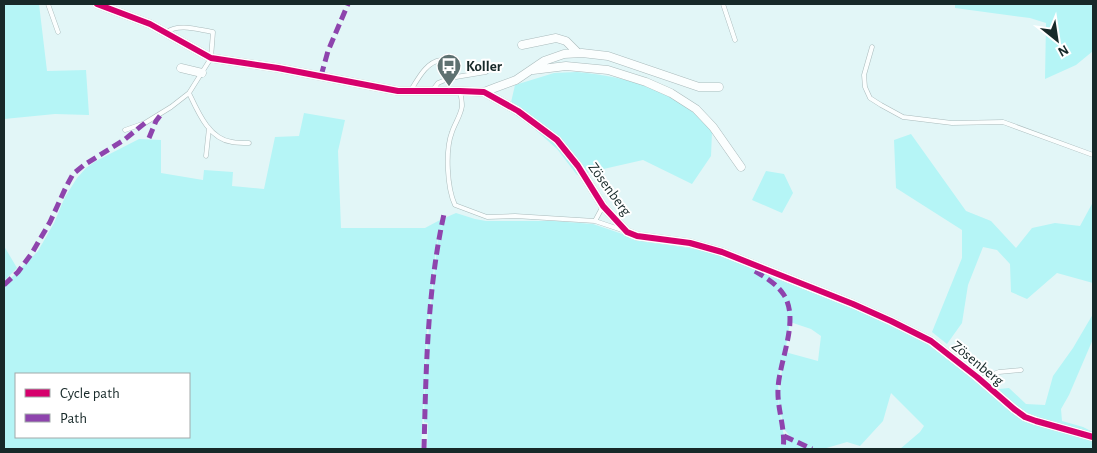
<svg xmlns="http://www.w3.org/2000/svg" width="1097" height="453" font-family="'Alegreya Sans',sans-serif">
<rect width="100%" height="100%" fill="#e2f6f7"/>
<path fill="#b5f5f6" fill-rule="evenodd" d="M 4,4 L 39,4 L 47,71 L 86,70 L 89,115 L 55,114 L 4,119 Z
M 955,4 L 1093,4 L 1093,51 L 1076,65 L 1045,79 L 1046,23 L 1030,18 L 955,8 Z
M 577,72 C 628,77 680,90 712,132 L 711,156 L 692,184 L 643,160 L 577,175 L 557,149 L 529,124 L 509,111 L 515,85 L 554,73 Z
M 304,113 L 345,120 L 338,151 L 341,228 L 425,228 L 440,220 L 456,213 L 475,219 L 486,221 L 554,221 L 593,224 L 646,242 L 690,248 L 740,259 L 755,269 L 833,299 L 904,332 L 925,343 L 926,341 L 1002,394 L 999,389 L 1009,388 L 1026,404 L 1045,405 L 1053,376 L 1073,348 L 1093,314 L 1093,339 L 1069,395 L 1061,409 L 1062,421 L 1083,427 L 1093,432 L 1093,449 L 900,449 L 920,432 L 924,426 L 891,393 L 883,421 L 860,446 L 847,442 L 823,449 L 817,449 L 808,447 L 812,449 L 427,449 L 428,423 L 424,422 L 425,375 L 431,305 L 439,229 L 436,249 L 427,330 L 421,449 L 4,449 L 4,285 L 38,251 L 54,223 L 65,197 L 77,178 L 86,168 L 96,161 L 139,139 L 161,140 L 161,173 L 203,180 L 204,170 L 233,172 L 232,186 L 264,189 L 275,137 L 299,136 ZM 790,322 L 811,329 L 821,336 L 818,361 L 785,352 ZM 783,358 L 779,403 L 784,429 L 793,440 L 784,436 C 778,407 775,387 783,358 ZM 16,374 L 189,374 L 189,437 L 16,437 Z
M 911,134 L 966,211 L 991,221 L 1016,248 L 1032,228 L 1055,223 L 1080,226 L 1093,202 L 1093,283 L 1057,273 L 1027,299 L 1011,292 L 1010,264 L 997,250 L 983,247 L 968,285 L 962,323 L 947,344 L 932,332 L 962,258 L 962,230 L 896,188 L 894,140 Z
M 766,171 L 784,174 L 793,193 L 782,213 L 752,200 Z
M 4,246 L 17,268 L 4,281 Z"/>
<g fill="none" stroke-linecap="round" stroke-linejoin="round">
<defs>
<path id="lane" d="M 48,4 L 58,32
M 723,4 L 735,40
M 872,47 L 864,75 L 865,87 L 870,98 L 881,105 L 903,117 L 952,123 L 1003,122 L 1093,155
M 411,90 C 418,79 426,62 441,60 C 446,59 452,60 457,60
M 432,91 L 438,83 L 450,78 L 486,72 L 492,67
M 460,91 C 461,96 462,101 462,106 C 461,115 455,123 452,132 C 445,150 447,188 455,205 L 487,217 L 515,216 L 595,221 L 625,231
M 189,93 C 198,112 209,139 232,142 C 238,143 243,143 249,143
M 125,130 L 145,123 L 171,107 L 189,93 L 211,58 L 213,32 C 199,30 179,23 167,32
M 206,156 L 209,128
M 595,221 L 603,206
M 980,379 L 999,372 L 1021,370"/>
<path id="street" d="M 97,4 L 150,24 L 211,58 L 278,68 L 398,91 L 460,91 L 484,92 L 518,111 L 557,140 L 578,166 L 603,206 L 627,232 L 637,236 L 690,243 L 722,252 L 853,304 L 891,321 L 931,341 L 977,377 L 1014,409 L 1025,417 L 1036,421 L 1093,437
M 522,45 L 556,38 L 566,41 L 578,53
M 181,68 L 202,73
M 533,70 L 566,66 L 608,70 L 646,82 L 671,93 L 696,109 L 713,127 L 741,167
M 484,92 L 497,87 L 516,80 L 544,61 L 564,54 L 582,53 L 608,56 L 699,87 L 719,87"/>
</defs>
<use href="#lane" stroke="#aabbbc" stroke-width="5"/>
<use href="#street" stroke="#aabbbc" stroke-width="9"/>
<use href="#lane" stroke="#fbfefe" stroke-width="4"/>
<use href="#street" stroke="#fbfefe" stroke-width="8"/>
<path stroke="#8e44ad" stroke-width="5" stroke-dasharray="10 5" stroke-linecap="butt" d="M 321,76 L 328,51 L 348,4
M 149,138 L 156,121 L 162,113
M 755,271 C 765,277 777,284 784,295 C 800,321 779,361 778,389 C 777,409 786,430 783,449
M 4,285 L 18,272 L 32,253 L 50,222 L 66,187 L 73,174 L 84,165 L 124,140 L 145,123
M 784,436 L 812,449
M 424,449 C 426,371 427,291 444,214"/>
<defs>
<path id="cycleway" d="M 97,4 L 150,24 L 211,58 L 278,68 L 398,91 L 460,91 L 484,92 L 518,111 L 557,140 L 578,166 L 603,206 L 627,232 L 637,236 L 690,243 L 722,252 L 853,304 L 891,321 L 931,341 L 977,377 L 1014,409 L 1025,417 L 1036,421 L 1093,437"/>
</defs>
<use href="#cycleway" stroke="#fff" stroke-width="9"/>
<use href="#cycleway" stroke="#d6006c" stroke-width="6"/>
</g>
<defs>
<symbol id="bus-pin" viewBox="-11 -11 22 30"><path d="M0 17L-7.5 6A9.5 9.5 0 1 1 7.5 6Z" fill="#5e7171" stroke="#fff"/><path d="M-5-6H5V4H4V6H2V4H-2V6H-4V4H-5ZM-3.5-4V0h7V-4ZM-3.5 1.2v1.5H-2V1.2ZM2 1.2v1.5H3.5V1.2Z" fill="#fff"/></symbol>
</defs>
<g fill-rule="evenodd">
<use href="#bus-pin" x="435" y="52" width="28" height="38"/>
</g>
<g text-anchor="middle" stroke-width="4" stroke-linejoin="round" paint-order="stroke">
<g font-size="15" font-weight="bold" fill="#172929" stroke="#fff" text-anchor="start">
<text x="466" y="71">Koller</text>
</g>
<g font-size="15" fill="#172929" stroke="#fff">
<text transform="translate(610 189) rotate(54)" y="5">Zösenberg</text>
<text transform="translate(978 363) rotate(39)" y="5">Zösenberg</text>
</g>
</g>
<rect width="1097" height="453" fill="none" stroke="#172929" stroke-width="10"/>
<rect x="15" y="373" width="175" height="65" fill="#ffffff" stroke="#a2a9a9"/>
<rect x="25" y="389" width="25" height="8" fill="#d6006c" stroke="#a2a9a9"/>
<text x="60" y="398" font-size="15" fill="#172929">Cycle path</text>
<rect x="25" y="414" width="25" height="8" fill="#8e44ad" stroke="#a2a9a9"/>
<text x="60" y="423" font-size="15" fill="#172929">Path</text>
<g transform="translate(1057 40) rotate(150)" stroke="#ffffff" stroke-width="4" paint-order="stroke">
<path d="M0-4L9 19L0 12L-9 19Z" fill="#172929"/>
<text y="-8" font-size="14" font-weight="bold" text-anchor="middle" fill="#172929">N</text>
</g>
</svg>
